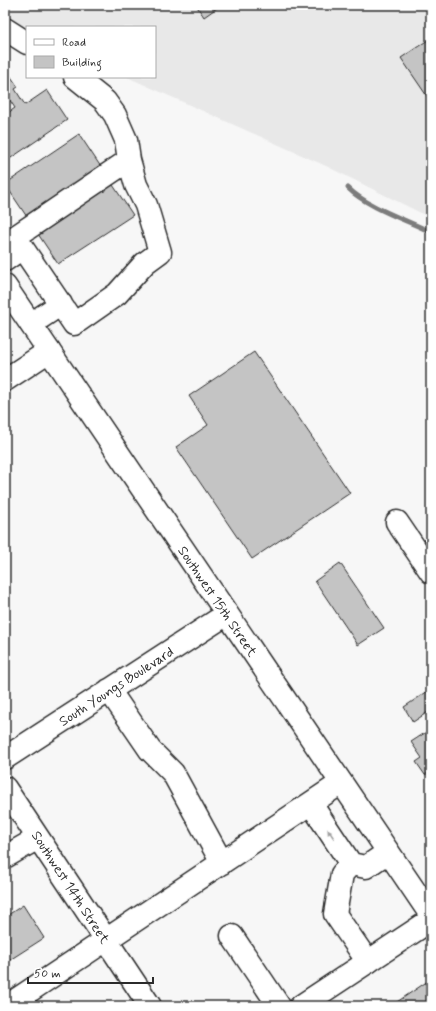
<svg xmlns="http://www.w3.org/2000/svg" width="436" height="1011" font-family="Mynerve,sans-serif">
<rect width="100%" height="100%" fill="#f7f7f7"/>
<filter id="ink" filterUnits="userSpaceOnUse"><feTurbulence type="fractalNoise" baseFrequency=".025" numOctaves="2"/><feDisplacementMap in="SourceGraphic" scale="8" xChannelSelector="R" yChannelSelector="G"/><feConvolveMatrix kernelMatrix="1 2 1 2 8 2 1 2 1" color-interpolation-filters="sRGB"/></filter>
<g filter="url(#ink)">
<path fill="#e8e8e8" d="M 5,5 L 431,5 L 431,218 L 326,166 L 127,77 L 155,77 L 155,27 L 27,27 L 27,32 L 5,21 Z"/>
<g fill="none" stroke-linecap="round" stroke-linejoin="round">
<path stroke="#7b7b7b" stroke-width="5" d="M 348,188 C 367,207 406,220 431,232"/>
</g>
<path fill="#c4c4c4" stroke="#2b2b2b" d="M 196,5 L 221,5 L 204,17 Z
M 431,38 L 431,102 L 401,58 Z
M 5,68 L 18,87 L 15,89 L 25,105 L 47,90 L 67,120 L 5,162 L 5,115 L 15,108 L 7,96 L 5,98 Z
M 79,134 L 101,167 L 27,217 L 5,184 Z
M 111,182 L 133,215 L 58,264 L 36,231 Z
M 254,352 L 350,493 L 252,559 L 176,447 L 208,425 L 189,396 Z
M 340,563 L 384,628 L 358,645 L 315,581 Z
M 431,689 L 431,710 L 413,722 L 404,707 Z
M 431,729 L 431,771 L 425,775 L 416,762 L 422,758 L 411,742 Z
M 23,905 L 44,938 L 5,963 L 5,917 Z
M 431,979 L 431,1006 L 391,1006 Z"/>
<g fill="none" stroke-linecap="round" stroke-linejoin="round">
<defs>
<path id="minor" d="M 5,29 L 27,43
M 75,77 L 105,101 L 115,115 L 126,140 L 129,160 L 136,185 L 146,205 L 160,252 L 145,263 L 117,294 L 74,324 L 15,237 L 129,160
M 5,260 L 22,248
M 31,324 L 61,304
M 5,380 L 49,351
M 397,522 L 431,572
M 109,690 L 150,750 L 173,773 L 222,863
M 5,758 L 227,614
M 5,788 L 150,1006
M 311,804 L 351,864
M 5,857 L 38,838
M 232,936 L 279,1006
M 368,962 L 335,914 L 342,874 L 351,864 L 366,867 L 388,852
M 7,1006 L 341,783"/>
<path id="major" d="M 5,286 L 431,915
M 301,1006 L 431,920"/>
</defs>
<use href="#minor" stroke="#2b2b2b" stroke-width="25"/>
<use href="#major" stroke="#2b2b2b" stroke-width="25"/>
<use href="#minor" stroke="#fff" stroke-width="22"/>
<use href="#major" stroke="#fff" stroke-width="22"/>
</g>
<defs><path id="oneway-solid" d="M-6-.8H1V-3.2L6.5 0L1 3.2V.8H-6Z"/></defs>
<use fill="#a0a0a0" href="#oneway-solid" transform="translate(331 834) rotate(-124)"/>
</g>
<g text-anchor="middle" stroke-width="4" stroke-linejoin="round" paint-order="stroke">
<g font-size="14" fill="#2b2b2b" stroke="#fff">
<text transform="translate(218 601) rotate(56)" y="5">Southwest 15th Street</text>
<text transform="translate(116 686) rotate(-33)" y="5">South Youngs Boulevard</text>
<text transform="translate(71 887) rotate(57)" y="5">Southwest 14th Street</text>
</g>
</g>
<rect width="436" height="1011" fill="none" stroke="#fff" stroke-width="20"/>
<rect x="10" y="10" width="416" height="991" fill="none" stroke="#2b2b2b" stroke-width="1.5" filter="url(#ink)"/>
<rect x="26" y="26" width="130" height="52" fill="#ffffff" stroke="#aaaaaa"/>
<rect x="34" y="39" width="20" height="6" fill="#ffffff" stroke="#aaaaaa"/>
<text x="62" y="46" font-size="12" fill="#2b2b2b">Road</text>
<rect x="34" y="56" width="20" height="12" fill="#c4c4c4" stroke="#aaaaaa"/>
<text x="62" y="66" font-size="12" fill="#2b2b2b">Building</text>
<path d="M28 977v6h125v-6" fill="none" stroke="#2b2b2b" stroke-width="2"/>
<text x="34" y="977" font-size="12" fill="#2b2b2b" stroke="#ffffff" stroke-width="3" paint-order="stroke">50 m</text>
</svg>
